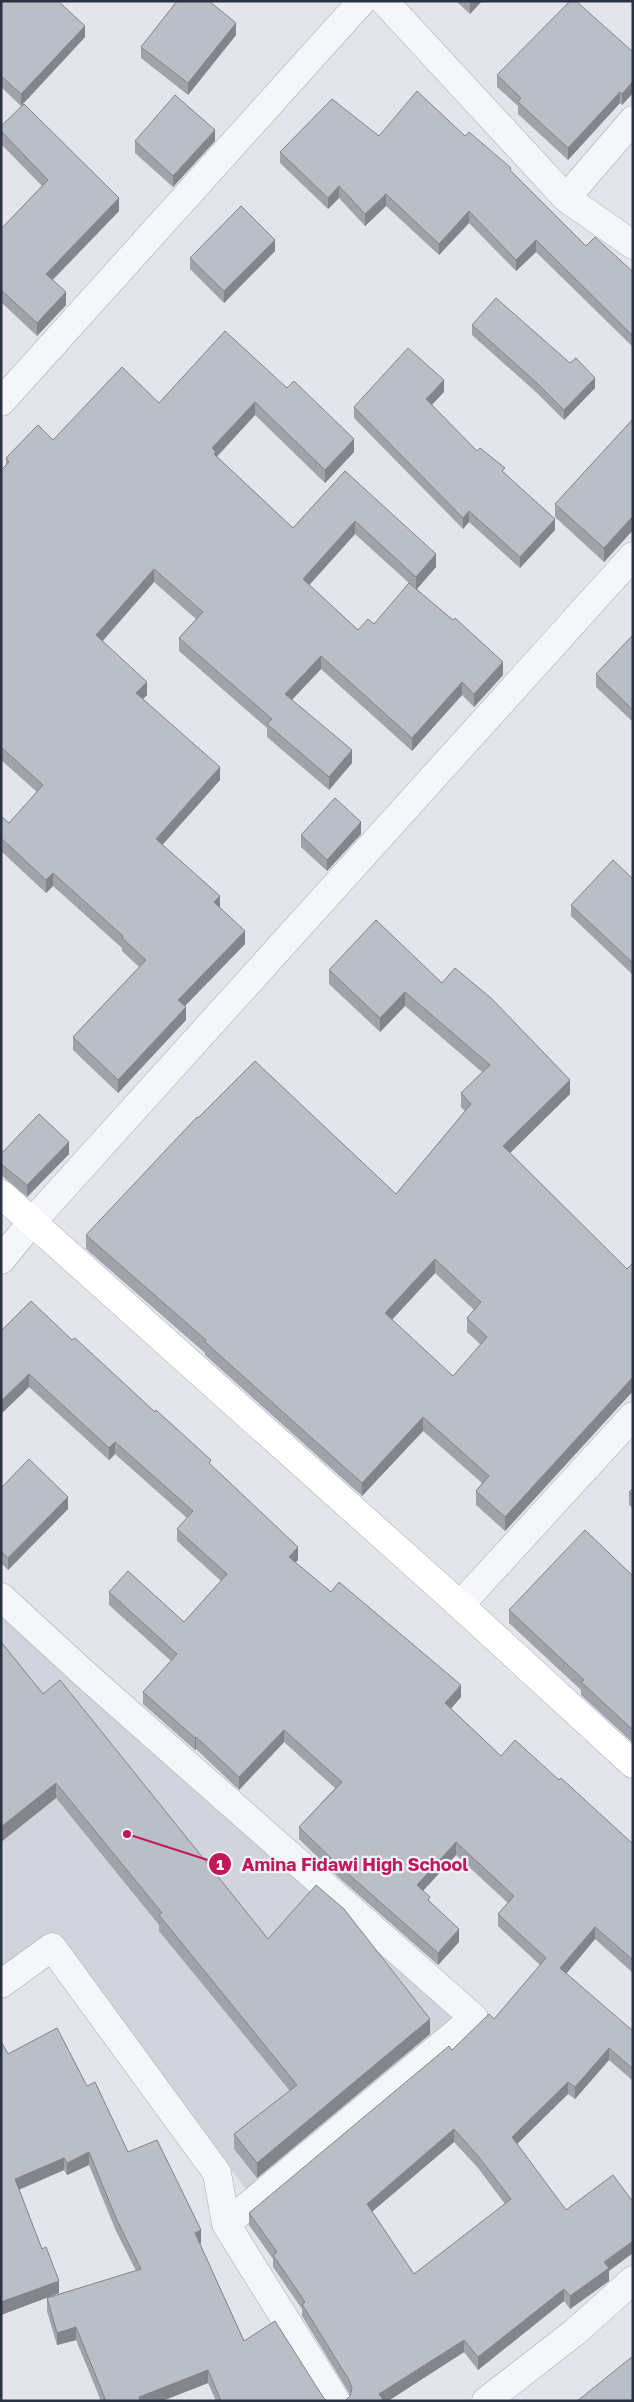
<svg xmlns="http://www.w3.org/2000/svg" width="634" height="2402" font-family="'Golos Text',sans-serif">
<rect width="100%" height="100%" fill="#e3e5ea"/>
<path fill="#d1d4dc" d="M 1,1611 L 464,2020 L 248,2192 L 52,1934 L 1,1971 Z"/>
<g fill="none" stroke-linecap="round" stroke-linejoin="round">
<defs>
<path id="street" d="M 384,1 L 566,198 L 633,245
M 566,198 L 633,120
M 1,402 L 362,1
M 1,1260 L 32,1222 L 633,556
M 1,1597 L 88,1677 L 474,2018 L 226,2224
M 460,1605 L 633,1416
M 1,1984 L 52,1947 L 217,2173 L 226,2224 L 336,2401
M 486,2401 L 575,2332 L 633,2280"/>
<path id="secondary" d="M 1,1194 L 460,1605 L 633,1764"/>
</defs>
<use href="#street" stroke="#a8acb4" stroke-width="29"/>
<use href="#secondary" stroke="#a8acb4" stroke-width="29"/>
<use href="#street" stroke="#f5f6f9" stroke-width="28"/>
<use href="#secondary" stroke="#fff" stroke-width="28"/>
</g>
<path fill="#a0a3ab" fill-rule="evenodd" d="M 1,1 L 85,37 L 21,106 L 1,87 Z
M 456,1 L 482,1 L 470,14 Z
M 236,35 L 188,95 L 141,58 L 141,47 Z
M 633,52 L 633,93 L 622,105 L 620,103 L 568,160 L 518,114 L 518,106 L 497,87 L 497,75 Z
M 1,126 L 119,211 L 53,280 L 66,305 L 37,336 L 1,302 L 1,229 L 42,186 L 1,144 Z
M 379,136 L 465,136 L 511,172 L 586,246 L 633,272 L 633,347 L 536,252 L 516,271 L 469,223 L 439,255 L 386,206 L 365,226 L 339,198 L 328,209 L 280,163 L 280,152 Z
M 135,141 L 215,141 L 173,187 L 135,153 Z
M 275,251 L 224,303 L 190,269 L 190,258 Z
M 472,325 L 595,388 L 564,420 L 537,393 L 472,335 Z
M 225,331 L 354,452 L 325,483 L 255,415 L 217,457 L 293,528 L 345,471 L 436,567 L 417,589 L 503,675 L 474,707 L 462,695 L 412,751 L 321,669 L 292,700 L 352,763 L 329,790 L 267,737 L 267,728 L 179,651 L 179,638 L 196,619 L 154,582 L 103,641 L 147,695 L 143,699 L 220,780 L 162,845 L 220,907 L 245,944 L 185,1006 L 186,1020 L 118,1093 L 73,1050 L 73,1037 L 139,967 L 122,951 L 122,948 L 53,886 L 46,893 L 1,851 L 1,816 L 9,823 L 37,792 L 1,760 L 1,470 L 6,465 L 6,458 L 53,440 L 159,403 ZM 355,534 L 409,583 L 374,624 L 358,630 L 309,585 Z
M 444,392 L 431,405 L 477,451 L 505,473 L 555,530 L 520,568 L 469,522 L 463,529 L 354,418 L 354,407 Z
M 633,419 L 633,530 L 604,562 L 555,517 L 555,504 Z
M 633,635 L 633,722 L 596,687 L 596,674 Z
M 361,834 L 327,871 L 301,847 L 301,835 Z
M 633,879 L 633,975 L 571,916 L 571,905 Z
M 329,970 L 442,983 L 570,1094 L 510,1153 L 627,1269 L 633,1263 L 633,1391 L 505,1531 L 476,1505 L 476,1491 L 482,1483 L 423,1431 L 362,1496 L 205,1355 L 205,1353 L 86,1249 L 86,1235 L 198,1118 L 396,1194 L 465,1111 L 461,1107 L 461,1093 L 482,1072 L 405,1006 L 380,1032 L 329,984 ZM 435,1273 L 474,1310 L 467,1318 L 467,1332 L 481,1345 L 453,1376 L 392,1320 Z
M 1,1154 L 69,1154 L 27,1197 L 1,1175 Z
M 1,1331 L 72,1340 L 211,1466 L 298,1560 L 295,1562 L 331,1592 L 461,1697 L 451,1709 L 501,1756 L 559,1780 L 633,1844 L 633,1973 L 595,1939 L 566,1974 L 633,2031 L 633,2081 L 609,2060 L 575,2099 L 568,2094 L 517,2144 L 609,2271 L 609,2281 L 570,2309 L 564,2301 L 478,2370 L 464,2352 L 388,2401 L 345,2401 L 350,2396 L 349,2393 L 302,2316 L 302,2309 L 273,2267 L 273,2259 L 249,2225 L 249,2213 L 452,2050 L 494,2019 L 540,1965 L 498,1926 L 498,1914 L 508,1903 L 456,1855 L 423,1891 L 430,1903 L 459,1942 L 438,1965 L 337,1876 L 299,1839 L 299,1827 L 335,1788 L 284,1742 L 239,1790 L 196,1749 L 195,1750 L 143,1704 L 143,1692 L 171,1661 L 109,1605 L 109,1592 L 184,1622 L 221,1581 L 177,1541 L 177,1529 L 187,1518 L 115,1454 L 109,1460 L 29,1387 L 1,1414 ZM 454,2142 L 478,2168 L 505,2204 L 414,2274 L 372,2211 Z
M 1,1488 L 68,1509 L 8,1570 L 1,1563 Z
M 633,1488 L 633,1508 L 629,1505 L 629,1492 Z
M 633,1576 L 633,1743 L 581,1695 L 581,1690 L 509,1623 L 509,1610 Z
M 1,1642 L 43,1694 L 268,1939 L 430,2034 L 257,2178 L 234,2149 L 234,2134 L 290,2091 L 159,1931 L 159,1925 L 56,1798 L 1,1842 Z
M 8,2054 L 87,2086 L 128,2152 L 201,2243 L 200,2244 L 244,2341 L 323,2397 L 327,2401 L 216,2401 L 208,2383 L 162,2401 L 101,2401 L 76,2340 L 57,2345 L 47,2311 L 47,2298 L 136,2271 L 116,2231 L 89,2165 L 67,2175 L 64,2170 L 19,2190 L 59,2293 L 1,2315 Z"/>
<path fill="#82858b" d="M 470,1 L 482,1 L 470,14 Z
M 236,23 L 236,35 L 188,95 L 188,83 Z
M 85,26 L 85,37 L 21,106 L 21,94 Z
M 633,81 L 633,93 L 622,105 L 622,94 Z
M 620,92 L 620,103 L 568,160 L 568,148 Z
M 215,130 L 215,141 L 173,187 L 173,176 Z
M 339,186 L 339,198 L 328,209 L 328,198 Z
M 386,194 L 386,206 L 365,226 L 365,214 Z
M 119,198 L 119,211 L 46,286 L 46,274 Z
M 469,211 L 469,223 L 439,255 L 439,244 Z
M 275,240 L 275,251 L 224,303 L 224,291 Z
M 536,240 L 536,252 L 516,271 L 516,260 Z
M 66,292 L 66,305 L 37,336 L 37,323 Z
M 595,378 L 595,388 L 564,420 L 564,410 Z
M 444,380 L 444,392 L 426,411 L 426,399 Z
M 255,402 L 255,415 L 216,457 L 216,465 L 212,448 Z
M 354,439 L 354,452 L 325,483 L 325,470 Z
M 469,511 L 469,522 L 463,529 L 463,518 Z
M 633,516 L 633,530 L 604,562 L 604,548 Z
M 555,519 L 555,530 L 520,568 L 520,557 Z
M 355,521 L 355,534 L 303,592 L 303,579 Z
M 436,554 L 436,567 L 416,590 L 416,577 Z
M 154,569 L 154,582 L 96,648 L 96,635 Z
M 321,656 L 321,669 L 285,707 L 285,694 Z
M 503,662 L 503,675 L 474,707 L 474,694 Z
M 147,682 L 147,695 L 136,706 L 136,693 Z
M 462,682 L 462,695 L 412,751 L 412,738 Z
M 352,750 L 352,763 L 329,790 L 329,777 Z
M 220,767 L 220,780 L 156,852 L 156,839 Z
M 361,822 L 361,834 L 327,871 L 327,860 Z
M 53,873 L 53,886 L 46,893 L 46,880 Z
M 220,896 L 220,909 L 214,902 Z
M 245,931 L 245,944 L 178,1013 L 178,1000 Z
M 405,992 L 405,1006 L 380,1032 L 380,1018 Z
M 186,1007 L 186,1020 L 118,1093 L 118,1080 Z
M 570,1080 L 570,1094 L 503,1160 L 503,1146 Z
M 69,1142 L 69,1154 L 27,1197 L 27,1185 Z
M 435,1259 L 435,1273 L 385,1327 L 385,1313 Z
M 29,1374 L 29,1387 L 1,1414 L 1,1401 Z
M 633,1377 L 633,1391 L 505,1531 L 505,1517 Z
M 423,1417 L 423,1431 L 362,1496 L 362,1483 Z
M 115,1442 L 115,1454 L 109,1460 L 109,1448 Z
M 68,1497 L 68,1509 L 8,1570 L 8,1558 Z
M 298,1547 L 298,1560 L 289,1569 L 289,1557 Z
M 461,1685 L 461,1697 L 445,1715 L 445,1703 Z
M 284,1730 L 284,1742 L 239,1790 L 239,1777 Z
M 196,1737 L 196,1749 L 195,1750 L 195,1738 Z
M 56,1783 L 56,1798 L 1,1842 L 1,1827 Z
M 456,1842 L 456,1855 L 417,1897 L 417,1885 Z
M 595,1927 L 595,1939 L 560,1981 L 560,1968 Z
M 459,1929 L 459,1942 L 438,1965 L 438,1953 Z
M 430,2019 L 430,2034 L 257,2178 L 257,2163 Z
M 609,2048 L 609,2060 L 575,2099 L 575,2087 Z
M 568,2082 L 568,2094 L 512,2149 L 512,2137 Z
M 454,2129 L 454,2142 L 367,2216 L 367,2204 Z
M 89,2152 L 89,2165 L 67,2175 L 67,2163 Z
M 64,2158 L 64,2170 L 15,2191 L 15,2179 Z
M 201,2230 L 201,2243 L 195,2246 L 195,2233 Z
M 633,2241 L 633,2253 L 609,2271 L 609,2281 L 570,2309 L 570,2296 L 604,2262 Z
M 59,2281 L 59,2293 L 1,2315 L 1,2302 Z
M 564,2289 L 564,2301 L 478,2370 L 478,2357 Z
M 76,2327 L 76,2340 L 57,2345 L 57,2333 Z
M 464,2340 L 464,2352 L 388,2401 L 379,2401 L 379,2394 Z
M 208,2370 L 208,2383 L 162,2401 L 139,2401 L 139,2397 Z"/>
<path fill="#babec7" stroke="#82858b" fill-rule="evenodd" d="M 1,1 L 58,1 L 85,26 L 21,94 L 1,76 Z
M 177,1 L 209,1 L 236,23 L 188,83 L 141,47 Z
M 570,1 L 576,1 L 633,52 L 633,81 L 622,94 L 620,92 L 568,148 L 518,102 L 521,98 L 497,75 Z
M 417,91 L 465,136 L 469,132 L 511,168 L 510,170 L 586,246 L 595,237 L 633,272 L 633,336 L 536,240 L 516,260 L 469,211 L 439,244 L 386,194 L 365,214 L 339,186 L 328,198 L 280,152 L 332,99 L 379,136 Z
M 175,95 L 215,130 L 173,176 L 135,141 Z
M 24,104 L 119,198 L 46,274 L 66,292 L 37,323 L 1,290 L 1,229 L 48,180 L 1,131 L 1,126 Z
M 241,206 L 275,240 L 224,291 L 190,258 Z
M 496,298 L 570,363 L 576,358 L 595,378 L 564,410 L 537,383 L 472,325 Z
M 225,331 L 287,388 L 294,381 L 354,439 L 325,470 L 255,402 L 212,448 L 216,452 L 214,454 L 293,528 L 345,471 L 436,554 L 416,577 L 355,521 L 303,579 L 358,630 L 368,619 L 374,624 L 409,583 L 453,620 L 455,618 L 503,662 L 474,694 L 462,682 L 412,738 L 321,656 L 285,694 L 352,750 L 329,777 L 267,724 L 272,719 L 179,638 L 203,612 L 154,569 L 96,635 L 147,682 L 136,693 L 220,767 L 156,839 L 220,896 L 214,902 L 245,931 L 178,1000 L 186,1007 L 118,1080 L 73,1037 L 146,960 L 122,938 L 123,936 L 53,873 L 46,880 L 1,838 L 1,816 L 9,823 L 43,785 L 1,747 L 1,470 L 9,462 L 6,458 L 38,425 L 53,440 L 122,367 L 159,403 Z
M 408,348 L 444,380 L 426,399 L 477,451 L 480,448 L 505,468 L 502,471 L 555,519 L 520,557 L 469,511 L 463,518 L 354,407 Z
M 633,419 L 633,516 L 604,548 L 555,504 Z
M 633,635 L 633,710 L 596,674 Z
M 335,798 L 361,822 L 327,860 L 301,835 Z
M 613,860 L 633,879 L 633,963 L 571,905 Z
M 376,920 L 442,983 L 455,968 L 492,999 L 570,1080 L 503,1146 L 627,1269 L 633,1263 L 633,1377 L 505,1517 L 476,1491 L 489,1476 L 423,1417 L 362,1483 L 205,1342 L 206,1340 L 86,1235 L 197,1117 L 198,1118 L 255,1061 L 396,1194 L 471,1104 L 461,1093 L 490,1065 L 405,992 L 380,1018 L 329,970 ZM 435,1259 L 481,1302 L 467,1318 L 487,1337 L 453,1376 L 385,1313 Z
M 39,1114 L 69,1142 L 27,1185 L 1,1164 L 1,1154 Z
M 31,1301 L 72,1340 L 75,1338 L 155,1412 L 156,1410 L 211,1460 L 209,1463 L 298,1547 L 289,1557 L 331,1592 L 339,1582 L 461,1685 L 445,1703 L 501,1756 L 515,1740 L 559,1780 L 561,1778 L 633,1844 L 633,1960 L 595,1927 L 560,1968 L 633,2031 L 633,2069 L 609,2048 L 575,2087 L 568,2082 L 512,2137 L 566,2210 L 613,2175 L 633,2202 L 633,2241 L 604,2262 L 609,2268 L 570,2296 L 564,2289 L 478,2357 L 464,2340 L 379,2394 L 384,2401 L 345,2401 L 350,2396 L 352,2388 L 349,2380 L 302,2304 L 305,2302 L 273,2255 L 277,2252 L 249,2213 L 449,2046 L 452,2050 L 489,2014 L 494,2019 L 546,1958 L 498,1914 L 514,1896 L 456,1842 L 417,1885 L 430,1897 L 428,1900 L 459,1929 L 438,1953 L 337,1864 L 299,1827 L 342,1782 L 284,1730 L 239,1777 L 196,1737 L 195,1738 L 143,1692 L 177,1654 L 109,1592 L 128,1571 L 184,1622 L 227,1574 L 177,1529 L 193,1511 L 115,1442 L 109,1448 L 29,1374 L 1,1401 L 1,1331 ZM 454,2129 L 478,2156 L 511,2199 L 414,2274 L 367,2204 Z
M 29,1459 L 68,1497 L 8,1558 L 1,1551 L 1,1488 Z
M 633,1488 L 633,1495 L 629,1492 Z
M 585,1530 L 633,1576 L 633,1730 L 581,1682 L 584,1680 L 509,1610 Z
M 1,1642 L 43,1694 L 60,1680 L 268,1939 L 316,1885 L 344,1909 L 430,2019 L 257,2163 L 234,2134 L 297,2085 L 159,1915 L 162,1913 L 56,1783 L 1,1827 Z
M 57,2028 L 87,2086 L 95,2082 L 128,2152 L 157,2140 L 201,2230 L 195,2233 L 244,2341 L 275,2321 L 323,2397 L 327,2401 L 221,2401 L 208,2370 L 139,2397 L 140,2401 L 106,2401 L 76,2327 L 57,2333 L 47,2298 L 141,2269 L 116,2218 L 89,2152 L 67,2163 L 64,2158 L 15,2179 L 42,2249 L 46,2247 L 59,2281 L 1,2302 L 1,2041 L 8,2054 Z
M 633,2356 L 633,2401 L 577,2401 L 586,2394 Z"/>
<path fill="none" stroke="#c2185b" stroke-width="2" d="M127 1834L220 1864"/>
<g fill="#c2185b" stroke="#f2f4f8" stroke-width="2">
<circle cx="127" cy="1834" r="5"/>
<circle cx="220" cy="1864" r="12"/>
</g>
<g font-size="15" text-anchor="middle" font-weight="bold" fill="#fff">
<text x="220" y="1870">1</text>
</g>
<g font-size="18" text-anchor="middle" font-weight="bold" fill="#c2185b" stroke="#f2f4f8" stroke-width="4.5" stroke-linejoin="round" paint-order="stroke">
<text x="355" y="1871">Amina Fidawi High School</text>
</g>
<rect width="634" height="2402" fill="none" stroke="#2b3342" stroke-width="5"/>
</svg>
